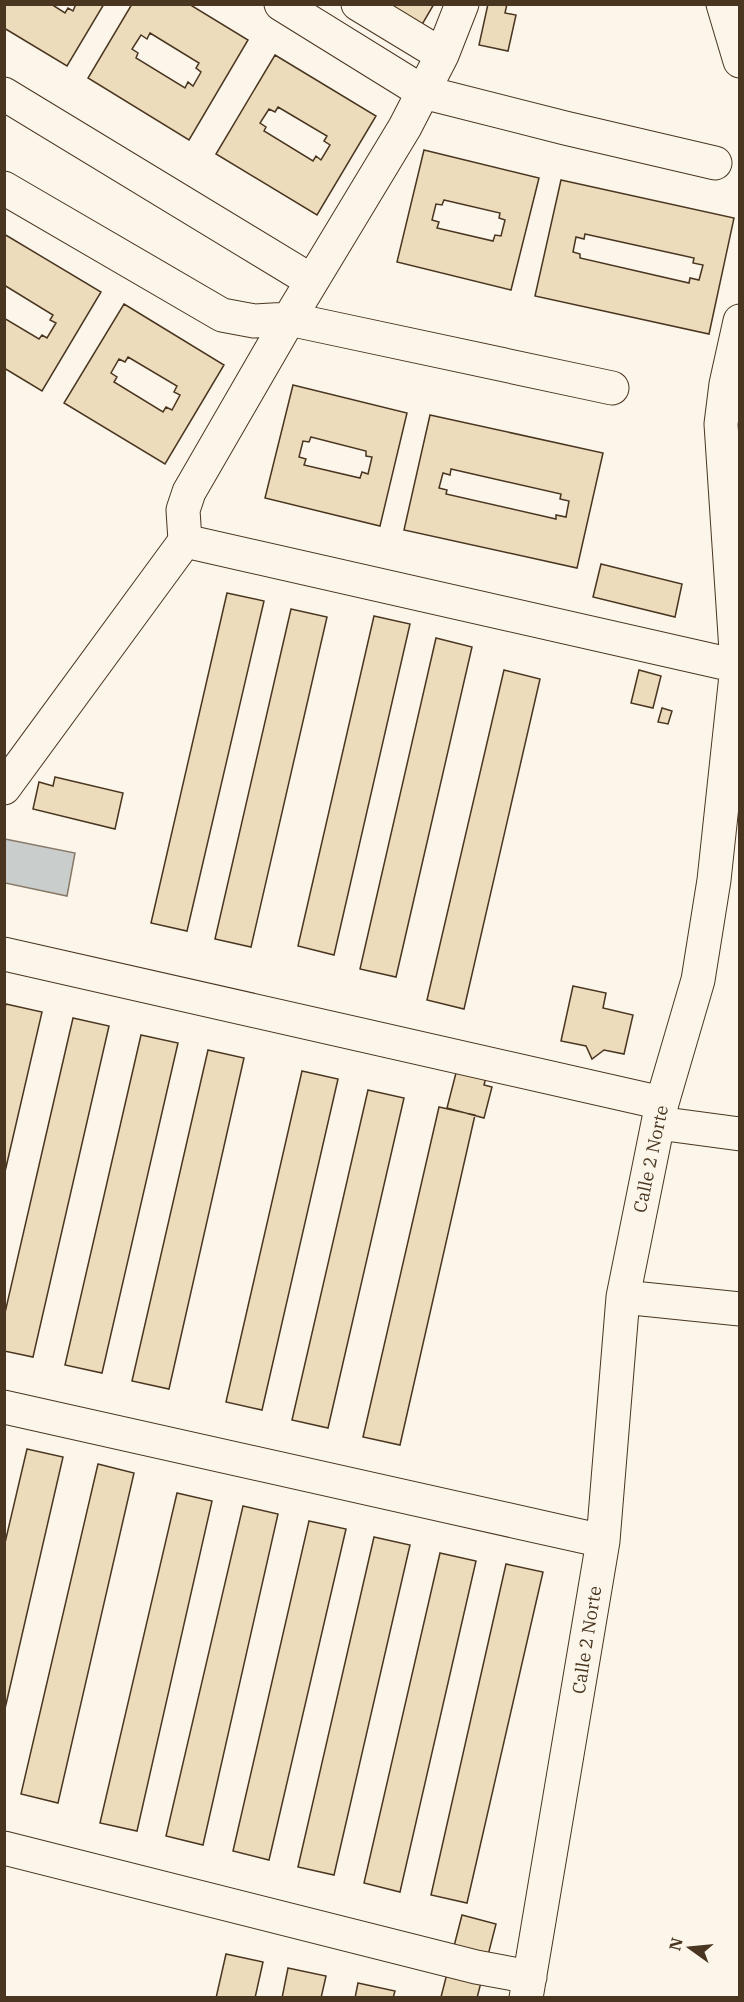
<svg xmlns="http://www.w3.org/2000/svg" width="744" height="2002" font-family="'IBM Plex Serif',serif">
<rect width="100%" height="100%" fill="#fbf6e9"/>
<path fill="#c9cecd" stroke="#887966" stroke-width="1.5" d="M 5,839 L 75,853 L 67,896 L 5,883 Z"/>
<path fill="#ecdcbc" stroke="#4a3520" stroke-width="1.5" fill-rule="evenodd" d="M 4,4 L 51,4 L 65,13 L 68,8 L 73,11 L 76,4 L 104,4 L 67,66 L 4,28 Z
M 132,4 L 189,4 L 248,40 L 189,140 L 88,78 ZM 150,33 L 199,63 L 196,68 L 201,72 L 193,86 L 188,82 L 185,88 L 136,58 L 138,53 L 132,49 L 141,35 L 147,39 Z
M 380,4 L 434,4 L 420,28 Z
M 488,4 L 507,4 L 505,13 L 516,15 L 508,51 L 479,45 Z
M 275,55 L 376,116 L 317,215 L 216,154 ZM 278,107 L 327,136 L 324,141 L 330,145 L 321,160 L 316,156 L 313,161 L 264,131 L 266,127 L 260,123 L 269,109 L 275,112 Z
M 424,150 L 539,178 L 511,290 L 397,262 ZM 444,200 L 500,213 L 499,218 L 505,220 L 501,236 L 495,235 L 493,241 L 437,228 L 439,222 L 432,220 L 436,204 L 442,205 Z
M 561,180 L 734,218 L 709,334 L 535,296 ZM 585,234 L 694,258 L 693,263 L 703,265 L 699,280 L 690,278 L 689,283 L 580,258 L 580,254 L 573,252 L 576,237 L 584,239 Z
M 4,234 L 101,292 L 42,391 L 4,368 L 4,318 L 39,339 L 42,335 L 47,338 L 56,323 L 50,320 L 53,315 L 4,285 Z
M 124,304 L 224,365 L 165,464 L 64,403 ZM 128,357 L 177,386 L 174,392 L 180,395 L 172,410 L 166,407 L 163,412 L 114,382 L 117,377 L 111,373 L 119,359 L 125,362 Z
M 293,385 L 407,413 L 380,526 L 265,498 ZM 311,437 L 366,451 L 366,456 L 372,457 L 368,474 L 362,472 L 360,478 L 304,465 L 306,459 L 299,457 L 303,441 L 309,442 Z
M 430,415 L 603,453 L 577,568 L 404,530 ZM 451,469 L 561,494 L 560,499 L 569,501 L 566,517 L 556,515 L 556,519 L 446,494 L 447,490 L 439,488 L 443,473 L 450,475 Z
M 601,564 L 682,584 L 675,617 L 593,597 Z
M 227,593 L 264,601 L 187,931 L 151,923 Z
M 291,609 L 327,617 L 251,947 L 215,939 Z
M 374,616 L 410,624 L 334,955 L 298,946 Z
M 436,638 L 472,647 L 396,977 L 360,969 Z
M 504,670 L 540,679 L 464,1009 L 427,1000 Z
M 639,670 L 661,676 L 653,708 L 631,703 Z
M 662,708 L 672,711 L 668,724 L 658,722 Z
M 55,777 L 123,793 L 115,829 L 33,809 L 39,782 L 53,786 Z
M 573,986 L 606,993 L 603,1008 L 633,1015 L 624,1054 L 604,1050 L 592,1059 L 586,1046 L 561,1041 Z
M 6,1004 L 42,1012 L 4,1176 L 4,1011 Z
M 73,1018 L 109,1026 L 33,1357 L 4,1351 L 4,1317 Z
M 141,1035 L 178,1043 L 102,1373 L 65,1365 Z
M 493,1049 L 484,1085 L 492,1087 L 484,1118 L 447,1108 L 456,1073 Z
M 208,1050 L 244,1058 L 169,1389 L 132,1381 Z
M 302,1071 L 338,1079 L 262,1410 L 226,1402 Z
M 368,1090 L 404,1098 L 328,1428 L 292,1420 Z
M 439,1107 L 475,1115 L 400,1445 L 363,1437 Z
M 27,1449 L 63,1457 L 4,1713 L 4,1547 Z
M 98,1464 L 134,1473 L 58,1803 L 21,1794 Z
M 177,1493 L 212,1501 L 137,1831 L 100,1823 Z
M 243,1506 L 278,1514 L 203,1845 L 166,1836 Z
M 309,1521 L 346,1529 L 269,1860 L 233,1851 Z
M 374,1537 L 410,1545 L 334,1875 L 298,1867 Z
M 440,1553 L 476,1561 L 400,1892 L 364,1883 Z
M 506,1564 L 543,1572 L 467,1903 L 431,1895 Z
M 462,1915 L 496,1924 L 477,1998 L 445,1998 L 441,1997 Z
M 226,1954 L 263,1962 L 255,1998 L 216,1998 Z
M 288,1968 L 326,1976 L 321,1998 L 282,1998 Z
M 358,1983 L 395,1991 L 393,1998 L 355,1998 Z"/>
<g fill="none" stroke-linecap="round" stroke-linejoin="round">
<defs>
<path id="minor" d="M 281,4 L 423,92 L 565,128 L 715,163
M 358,4 L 442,55
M 723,4 L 740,61
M 4,94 L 312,281
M 4,188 L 222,315 L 254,321 L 289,319 L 612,388
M 185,541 L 737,666
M 4,788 L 185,541 L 183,510 L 189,492 L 289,319 L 405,127 L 442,55 L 462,4
M 4,954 L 662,1103
M 658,1123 L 740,1134
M 623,1297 L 740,1309
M 4,1407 L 603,1541
M 4,1848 L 476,1967 L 530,1977
M 526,1998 L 603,1541 L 623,1297 L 662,1103 L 698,980 L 714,880 L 737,666 L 721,424 L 726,384 L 740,321"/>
</defs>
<use href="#minor" stroke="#4a3520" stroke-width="35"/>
<use href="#minor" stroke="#fbf6e9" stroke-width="33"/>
</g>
<g text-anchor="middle" stroke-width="4.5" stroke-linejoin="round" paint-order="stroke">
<g font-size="18" fill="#4a3520" stroke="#fbf6e9">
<text transform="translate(651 1159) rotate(-78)" y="6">Calle 2 Norte</text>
<text transform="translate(587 1640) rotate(-81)" y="6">Calle 2 Norte</text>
</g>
</g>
<rect width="744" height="2002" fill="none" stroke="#4a3520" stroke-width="12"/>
<g transform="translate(690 1948) rotate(285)" stroke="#fbf6e9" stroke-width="4.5" paint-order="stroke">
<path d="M0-4.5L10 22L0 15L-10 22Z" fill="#4a3520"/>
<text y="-9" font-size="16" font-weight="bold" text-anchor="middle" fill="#4a3520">N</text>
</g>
</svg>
